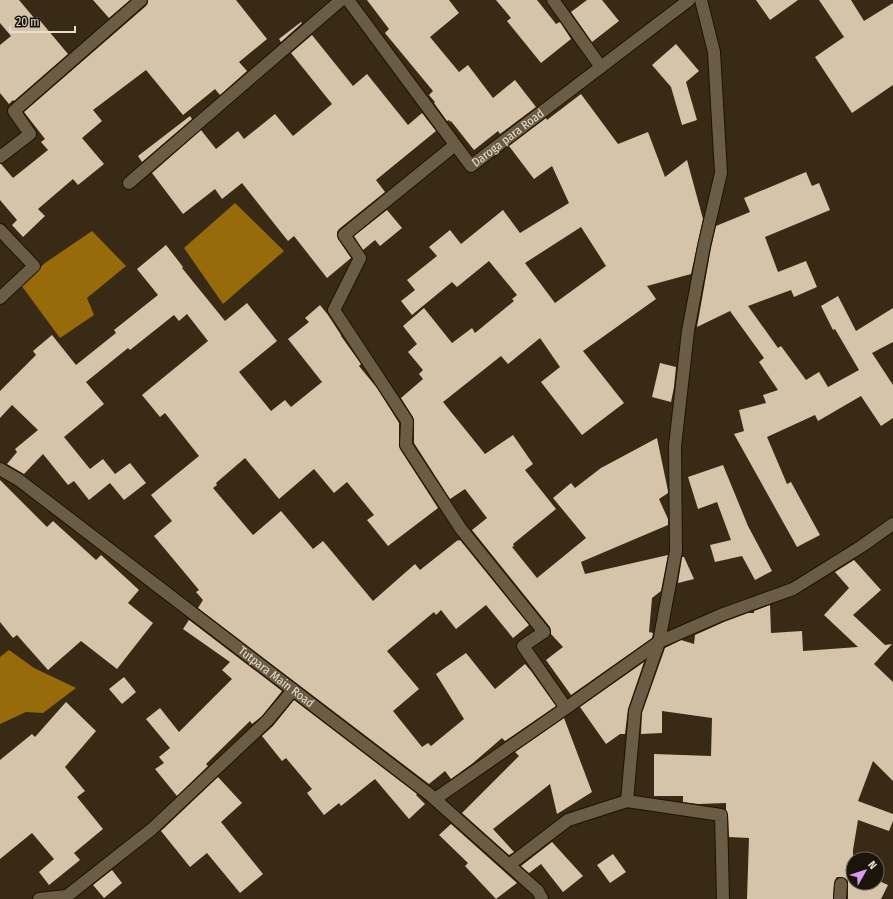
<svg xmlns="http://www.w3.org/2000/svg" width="893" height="899" font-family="'Fira Sans Condensed',sans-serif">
<rect width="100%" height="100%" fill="#382a14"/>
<path fill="#976b0a" d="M 235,203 L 284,251 L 223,304 L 184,248 Z
M 92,231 L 126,266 L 87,298 L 94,315 L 60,338 L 21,285 L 45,263 Z
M 9,650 L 34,668 L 76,688 L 43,713 L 26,712 L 0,724 L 0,657 Z"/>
<path fill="#d5c4aa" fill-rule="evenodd" d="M 0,0 L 19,0 L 35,19 L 37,17 L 68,54 L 14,101 L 13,100 L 9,104 L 0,93 L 0,45 L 11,36 L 0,23 Z
M 93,0 L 130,0 L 109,18 Z
M 148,0 L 236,0 L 267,39 L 239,62 L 247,71 L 220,95 L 215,89 L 183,115 L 146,70 L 93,110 L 102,121 L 82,138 L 104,164 L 78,185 L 73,179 L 38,209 L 45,216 L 23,237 L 12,225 L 17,220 L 0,200 L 0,164 L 1,164 L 13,178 L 48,150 L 41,142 L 45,139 L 24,112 L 146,6 L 148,3 Z
M 367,0 L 449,0 L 459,13 L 430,37 L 459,72 L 468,65 L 493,98 L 515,80 L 536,107 L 500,134 L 498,131 L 474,150 L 451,121 L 450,122 L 449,120 L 447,121 L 434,103 L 435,102 L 429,95 L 433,91 L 385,33 L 389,29 Z
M 496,0 L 537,0 L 556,24 L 560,22 L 571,39 L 541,63 L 507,21 L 511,18 Z
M 587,0 L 602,0 L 619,21 L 592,42 L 571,12 Z
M 756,0 L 798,0 L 770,20 Z
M 819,0 L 851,0 L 864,21 L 893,3 L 893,85 L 852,113 L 815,57 L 844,37 Z
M 301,22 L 302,23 L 281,42 L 279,39 Z
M 312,35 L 353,86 L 367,74 L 408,125 L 422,113 L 436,131 L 376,180 L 385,192 L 339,229 L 337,232 L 337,235 L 338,239 L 351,258 L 327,278 L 294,236 L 288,241 L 242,183 L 222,199 L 215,189 L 183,214 L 152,173 L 201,130 L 216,149 L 238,131 L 244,139 L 275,114 L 293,136 L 332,104 L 291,53 Z
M 676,44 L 699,71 L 686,82 L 697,120 L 682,125 L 671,87 L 652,65 Z
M 581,94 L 618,144 L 648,132 L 665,177 L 687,160 L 703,219 L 691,274 L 647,286 L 656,299 L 583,351 L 624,403 L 582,435 L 541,382 L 560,367 L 540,338 L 508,364 L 501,356 L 443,402 L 485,454 L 513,435 L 533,464 L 525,470 L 556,509 L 513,544 L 514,546 L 512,547 L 537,578 L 586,538 L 553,498 L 571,483 L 575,488 L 601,468 L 657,438 L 668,491 L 668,493 L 659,499 L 668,519 L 668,525 L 581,562 L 585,574 L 668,555 L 661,591 L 652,598 L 649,632 L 653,633 L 652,638 L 571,695 L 546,660 L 563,647 L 551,634 L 551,631 L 550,627 L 472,530 L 487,518 L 465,489 L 450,499 L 414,443 L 414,421 L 413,417 L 401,398 L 423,379 L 419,374 L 423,370 L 408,352 L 417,344 L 403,326 L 424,308 L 452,343 L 472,328 L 475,333 L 514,301 L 512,299 L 517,295 L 489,261 L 457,287 L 452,282 L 412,315 L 401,301 L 415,290 L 407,280 L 437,256 L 429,247 L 450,230 L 461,244 L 503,210 L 520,233 L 569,203 L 552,166 L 534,179 L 509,146 L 546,118 L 547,120 ZM 581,227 L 606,266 L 555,303 L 525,263 Z
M 190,116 L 192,119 L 142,162 L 138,156 Z
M 806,172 L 812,186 L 819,183 L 830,210 L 765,237 L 778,272 L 806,261 L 817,287 L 794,297 L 791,290 L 748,306 L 778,348 L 781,346 L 806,380 L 819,372 L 828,387 L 859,370 L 835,329 L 833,330 L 821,306 L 838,296 L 856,331 L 893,308 L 893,342 L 872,353 L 893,385 L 893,418 L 881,426 L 861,396 L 818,421 L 815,415 L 767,437 L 787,484 L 791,482 L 820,535 L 797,547 L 734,434 L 744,431 L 739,410 L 766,403 L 763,395 L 778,390 L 759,362 L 764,358 L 730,311 L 697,327 L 711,248 L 716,226 L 750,212 L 744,198 Z
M 387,210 L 402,228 L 380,246 L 375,240 L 363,250 L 354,236 Z
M 166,245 L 183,267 L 182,268 L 225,321 L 247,303 L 277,341 L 239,372 L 271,411 L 285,400 L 291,407 L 322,382 L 288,339 L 309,322 L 305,318 L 320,305 L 328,315 L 341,335 L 341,336 L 361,364 L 359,366 L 377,388 L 399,423 L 399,445 L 400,449 L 438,508 L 388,546 L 367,520 L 374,515 L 347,482 L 334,493 L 314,469 L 279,499 L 245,458 L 216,483 L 217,485 L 213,488 L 253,535 L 281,511 L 313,549 L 323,541 L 373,601 L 415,564 L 420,570 L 458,540 L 459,541 L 460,540 L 529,625 L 513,638 L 486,605 L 456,629 L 441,610 L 436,615 L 434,612 L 387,651 L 419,689 L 393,711 L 422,747 L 428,743 L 431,746 L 464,719 L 436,674 L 466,653 L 495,689 L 525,664 L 531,671 L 556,706 L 505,741 L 502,738 L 473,763 L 451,779 L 445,771 L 429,784 L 198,608 L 203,600 L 196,592 L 199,590 L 154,536 L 172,521 L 151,495 L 199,456 L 165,413 L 160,417 L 142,395 L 208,341 L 187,314 L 179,321 L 174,315 L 130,350 L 128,348 L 86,382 L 104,404 L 64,437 L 90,469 L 103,459 L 115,474 L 130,463 L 146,483 L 124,500 L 110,483 L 89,500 L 74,481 L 68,485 L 43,454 L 24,474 L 7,464 L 17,452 L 15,449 L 38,430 L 12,405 L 0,418 L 0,391 L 36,355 L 33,351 L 52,335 L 76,365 L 116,333 L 114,330 L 158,295 L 137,269 Z
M 660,363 L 676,367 L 674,387 L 671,402 L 652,397 Z
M 723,465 L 748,526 L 772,571 L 755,580 L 742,556 L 715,562 L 710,545 L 731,540 L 717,502 L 698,509 L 688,477 Z
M 0,480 L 47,527 L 53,521 L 96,560 L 101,555 L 139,590 L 128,603 L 153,623 L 117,669 L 81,641 L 48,670 L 17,635 L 13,638 L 0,622 Z
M 682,557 L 684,557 L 694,579 L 678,583 Z
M 854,560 L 881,590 L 853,615 L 885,645 L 892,644 L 874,664 L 893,682 L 893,781 L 873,761 L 858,801 L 893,814 L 893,821 L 889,831 L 858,820 L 853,850 L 853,883 L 877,883 L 877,880 L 888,885 L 881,899 L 848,899 L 848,881 L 845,878 L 841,877 L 837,877 L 835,880 L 834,884 L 833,899 L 747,899 L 749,838 L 729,837 L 728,815 L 726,810 L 726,803 L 698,804 L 683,802 L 683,796 L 654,796 L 654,754 L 711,756 L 712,718 L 662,711 L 662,733 L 641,734 L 642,713 L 665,648 L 681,640 L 694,644 L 695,635 L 724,622 L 748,613 L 754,613 L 754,611 L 770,605 L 771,633 L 802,631 L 803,651 L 858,647 L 824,615 L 849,588 L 835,572 Z
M 189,620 L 282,691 L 262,716 L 252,724 L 250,721 L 206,764 L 208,766 L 177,796 L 155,769 L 164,763 L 159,757 L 170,748 L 146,719 L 160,708 L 179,732 L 232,679 L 222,670 L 230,662 L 183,629 Z
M 644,662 L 628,709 L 625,734 L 620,734 L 606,744 L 580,707 Z
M 124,677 L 136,692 L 122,704 L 109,689 Z
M 294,700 L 417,794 L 416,795 L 425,804 L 409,819 L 375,779 L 341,806 L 339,803 L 324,815 L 307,793 L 312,789 L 286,758 L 282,761 L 262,736 L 273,726 Z
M 66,702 L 96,731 L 65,767 L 85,791 L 77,797 L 103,829 L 74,853 L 80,860 L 49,885 L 39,872 L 54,859 L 32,833 L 0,859 L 0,760 L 32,734 L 35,737 Z
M 564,718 L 592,792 L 557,814 L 550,784 L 493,829 L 514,852 L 509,855 L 462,813 L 519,756 L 515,752 Z
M 218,777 L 242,803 L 221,822 L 263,874 L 240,893 L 207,853 L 190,867 L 161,831 Z
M 451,824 L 517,883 L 496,899 L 465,866 L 468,863 L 439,835 Z
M 552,842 L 583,876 L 563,892 L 541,864 L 529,873 L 521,866 Z
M 613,854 L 626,872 L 610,883 L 597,865 Z
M 112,870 L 122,883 L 104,898 L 93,885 Z"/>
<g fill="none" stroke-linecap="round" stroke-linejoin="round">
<defs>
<path id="service" d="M 129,183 L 341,0"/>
<g id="minor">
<path id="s1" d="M 348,0 L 471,166 L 689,0"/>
<path d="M 553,0 L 601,67"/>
<path d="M 455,145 L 344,235 L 360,258 L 334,310 L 407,421 L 406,445 L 461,529 L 544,632 L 523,646 L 566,708"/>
<path d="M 0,157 L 30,134 L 14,111 L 141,0"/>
<path d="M 0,230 L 34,266 L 0,298"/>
<path d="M 435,799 L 566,708 L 659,642 L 721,615 L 793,589 L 862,546 L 893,524"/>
<path d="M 627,801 L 721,815 L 723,899"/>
<path d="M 509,865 L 568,820 L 627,801 L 635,711 L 659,642 L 676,551 L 675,446 L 688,331 L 704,246 L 721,173 L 714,52 L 701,0"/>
<path d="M 39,899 L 67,896 L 152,829 L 267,721 L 293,690"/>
<path d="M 840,899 L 841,884"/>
</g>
<g id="tertiary">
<path id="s2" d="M 0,469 L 19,480 L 429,794 L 538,891 L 542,899"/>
</g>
</defs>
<use href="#service" stroke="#1f1300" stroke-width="14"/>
<use href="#minor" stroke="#1f1300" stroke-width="14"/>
<use href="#tertiary" stroke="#1f1300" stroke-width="14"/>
<use href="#service" stroke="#6b5d45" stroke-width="12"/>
<use href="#minor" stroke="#6b5d45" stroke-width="12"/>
<use href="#tertiary" stroke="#6b5d45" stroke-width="12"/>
</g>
<g text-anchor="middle" stroke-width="4" stroke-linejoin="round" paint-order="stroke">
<g font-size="12" fill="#e6ddd0" stroke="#1a140b">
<text dy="4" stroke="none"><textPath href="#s1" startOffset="253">Daroga para Road</textPath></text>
<text dy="4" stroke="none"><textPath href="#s2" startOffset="346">Tutpara Main Road</textPath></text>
</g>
</g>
<g transform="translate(865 871) rotate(51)"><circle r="19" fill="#1a140b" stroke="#6c645a"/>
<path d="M0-3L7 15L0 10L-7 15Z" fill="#db99f5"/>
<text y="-6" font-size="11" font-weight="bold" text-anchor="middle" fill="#e6ddd0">N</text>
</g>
<path d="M10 26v6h65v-6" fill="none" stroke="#e6ddd0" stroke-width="2"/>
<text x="16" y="26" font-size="12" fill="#e6ddd0" stroke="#1a140b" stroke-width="3" paint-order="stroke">20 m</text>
</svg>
